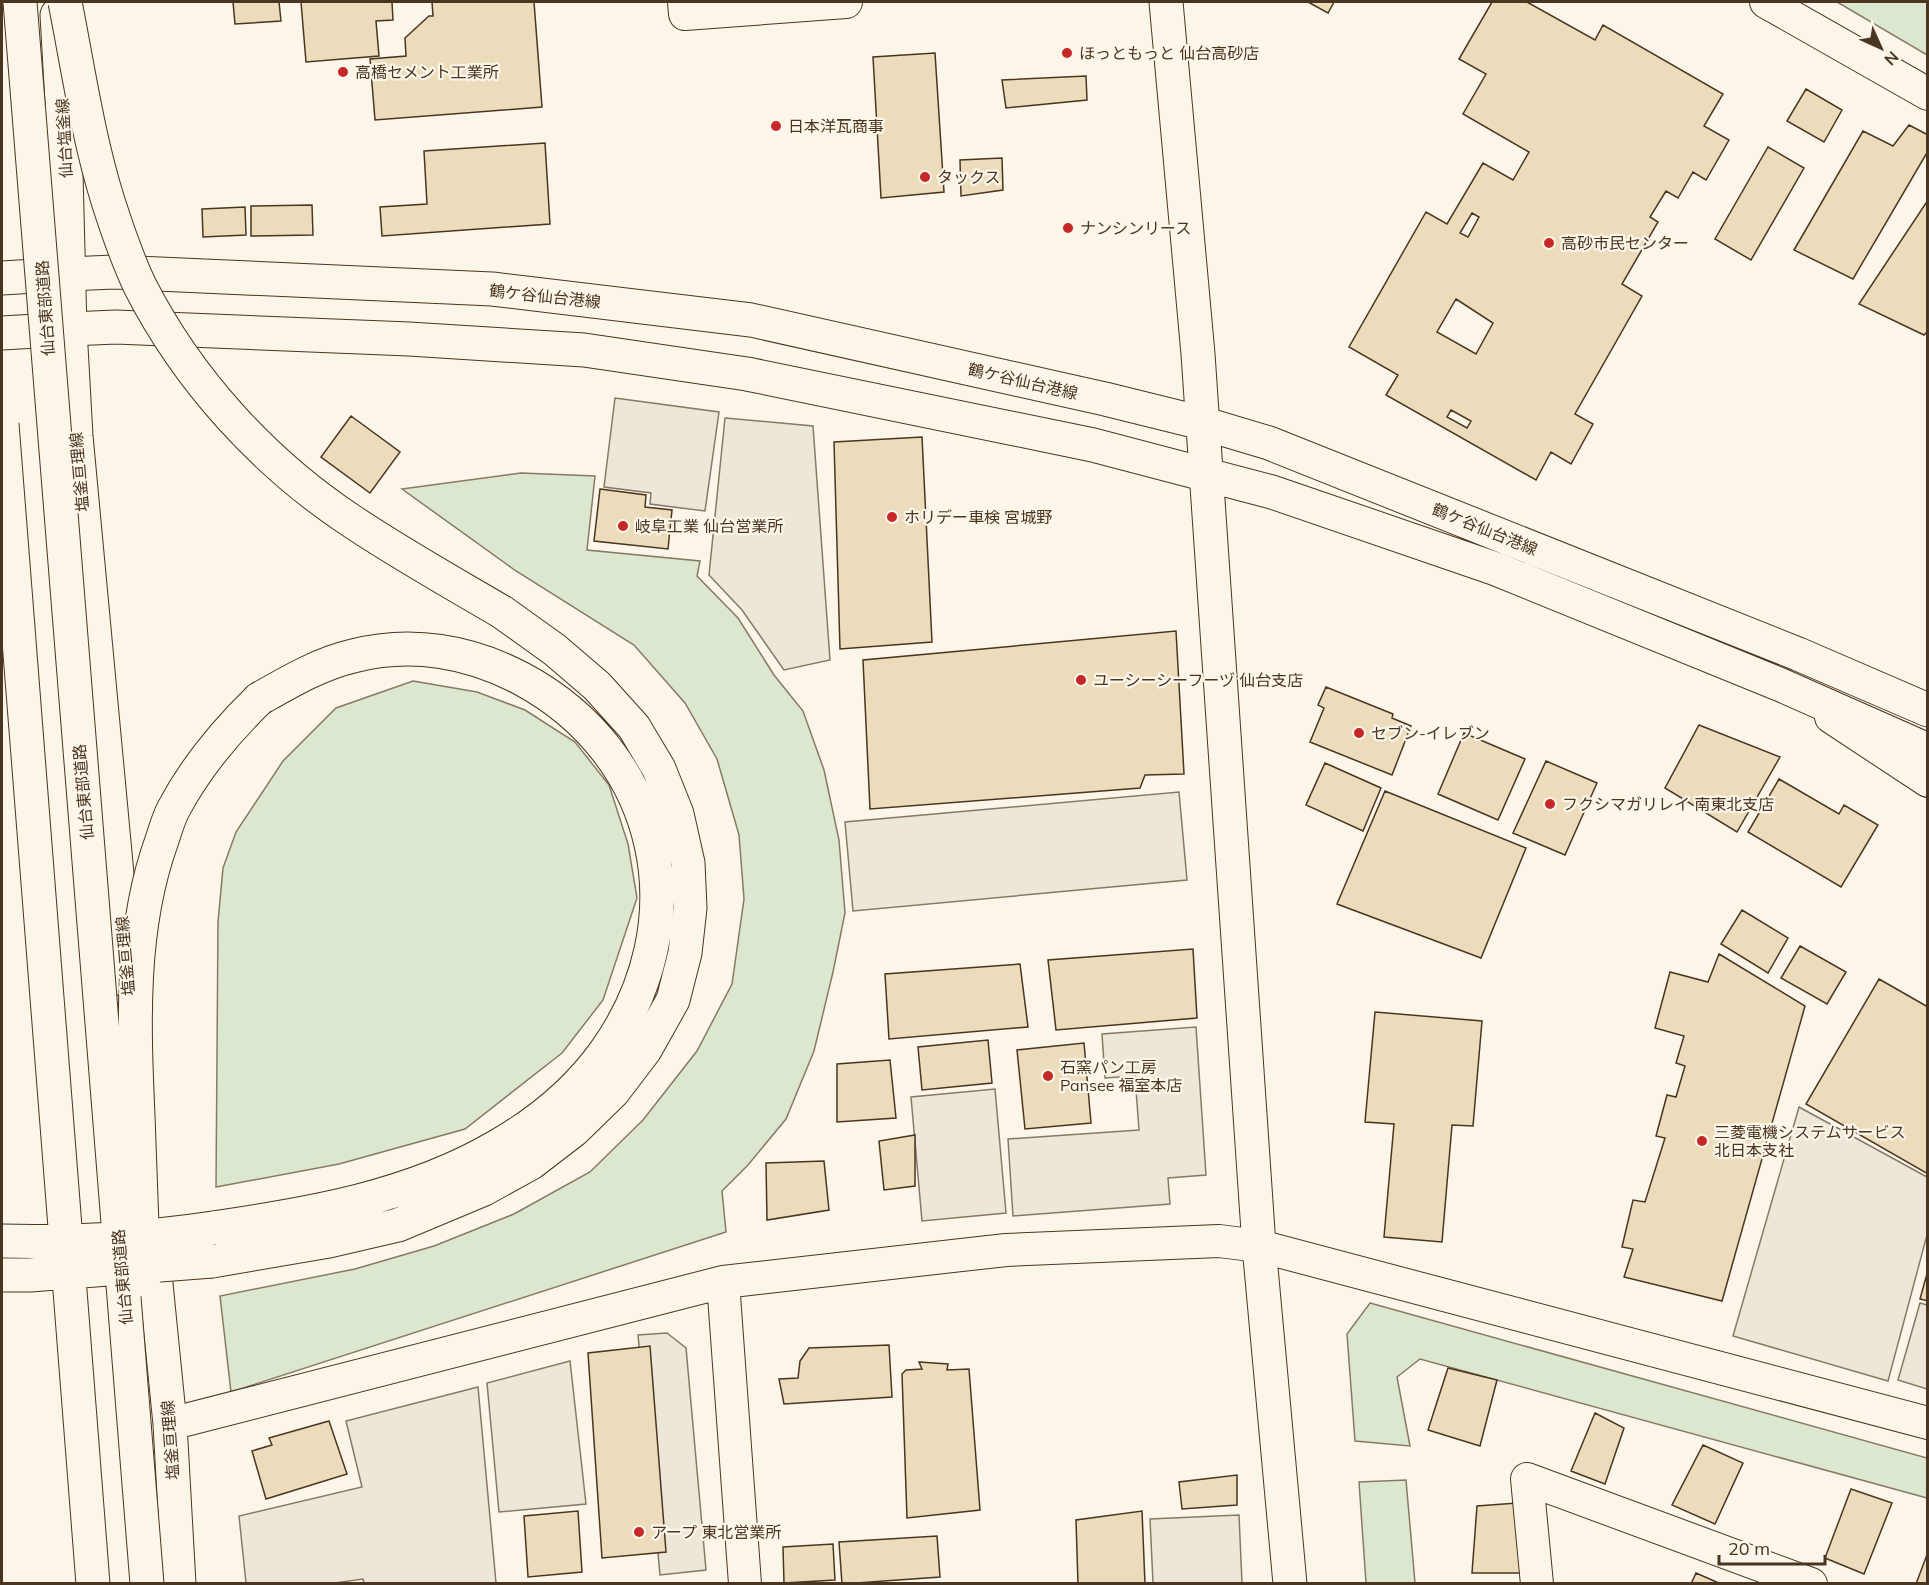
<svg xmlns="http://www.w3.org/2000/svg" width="1929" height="1585" font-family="Mulish,'Noto Sans JP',sans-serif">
<rect width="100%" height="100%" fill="#fbf6e9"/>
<path fill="#dce7d0" stroke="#887966" stroke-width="1.5" d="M 1837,2 L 1927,2 L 1927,55 Z
M 521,473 L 595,476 L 587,550 L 700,561 L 697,576 L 738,618 L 774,675 L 803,711 L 824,770 L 839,840 L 845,913 L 833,972 L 814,1051 L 786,1119 L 748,1165 L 722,1191 L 726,1232 L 231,1392 L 220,1296 L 355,1269 L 434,1246 L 514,1214 L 590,1172 L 643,1120 L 697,1051 L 732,984 L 744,899 L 739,835 L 717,759 L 685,703 L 634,645 L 516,571 L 402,489 Z
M 413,681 L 477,692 L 525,710 L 575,742 L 609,785 L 628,844 L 637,898 L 603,1000 L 562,1053 L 465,1129 L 339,1164 L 216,1187 L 218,922 L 223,868 L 236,832 L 283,761 L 336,708 Z
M 1370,1303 L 1927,1458 L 1927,1498 L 1420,1359 L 1397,1377 L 1410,1446 L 1355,1441 L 1347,1334 Z
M 1406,1480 L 1415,1583 L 1366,1583 L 1359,1482 Z"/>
<path fill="#ede7d9" stroke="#887966" stroke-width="1.5" d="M 615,398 L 719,412 L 705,511 L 650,504 L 651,493 L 604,487 Z
M 725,418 L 813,426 L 830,660 L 784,670 L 742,610 L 709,575 Z
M 1179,792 L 1187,880 L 853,911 L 845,822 Z
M 1196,1027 L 1206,1175 L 1168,1178 L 1170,1204 L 1013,1216 L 1008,1139 L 1139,1130 L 1135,1076 L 1105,1078 L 1102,1034 Z
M 995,1089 L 1006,1213 L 922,1221 L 911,1097 Z
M 1799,1107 L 1927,1177 L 1927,1235 L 1888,1381 L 1733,1336 Z
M 1920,1303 L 1927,1305 L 1927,1389 L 1898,1380 Z
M 667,1333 L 686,1348 L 706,1570 L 660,1575 L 638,1335 Z
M 570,1361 L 586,1504 L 499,1512 L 487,1383 Z
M 478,1387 L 496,1583 L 364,1584 L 363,1579 L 327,1584 L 246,1583 L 239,1516 L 362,1487 L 346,1421 Z
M 1239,1515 L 1242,1583 L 1153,1583 L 1150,1519 Z"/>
<path fill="#ecdcbc" stroke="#4a3520" stroke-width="1.5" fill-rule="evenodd" d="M 233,2 L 279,2 L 281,21 L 235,24 Z
M 301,2 L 392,2 L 393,20 L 376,21 L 379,56 L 306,62 Z
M 432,2 L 534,2 L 542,107 L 375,120 L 370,59 L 406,56 L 405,38 L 429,16 L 433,16 Z
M 1308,2 L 1334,2 L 1328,13 Z
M 1492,2 L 1527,2 L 1595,40 L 1603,25 L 1723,94 L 1704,126 L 1729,140 L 1706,180 L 1693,172 L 1678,198 L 1666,191 L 1650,217 L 1658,222 L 1622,284 L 1642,296 L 1575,414 L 1593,424 L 1571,464 L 1551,452 L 1536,480 L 1386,395 L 1398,375 L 1349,347 L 1426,212 L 1447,224 L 1483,163 L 1513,180 L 1529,152 L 1463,114 L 1486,74 L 1459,59 ZM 1472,213 L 1479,217 L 1468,237 L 1460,233 ZM 1456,299 L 1493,323 L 1476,354 L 1437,332 ZM 1451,410 L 1471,421 L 1467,428 L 1447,417 Z
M 935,53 L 944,192 L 881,198 L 873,57 Z
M 1086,76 L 1087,100 L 1006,108 L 1002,80 Z
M 1806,89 L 1842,110 L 1824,142 L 1787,121 Z
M 1909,125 L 1928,135 L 1928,151 L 1853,279 L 1794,250 L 1863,131 L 1893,146 Z
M 545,143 L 550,224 L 382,236 L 380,207 L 427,204 L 424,151 Z
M 1768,147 L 1804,168 L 1751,260 L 1715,239 Z
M 1002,158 L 1003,190 L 961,196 L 960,160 Z
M 1928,200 L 1928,331 L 1924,335 L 1859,304 Z
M 312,205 L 313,235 L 251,236 L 251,206 Z
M 245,207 L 246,235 L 203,237 L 202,209 Z
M 351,416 L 400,452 L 370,493 L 321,457 Z
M 922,437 L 932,642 L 840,649 L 834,442 Z
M 600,489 L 646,495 L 645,507 L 672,510 L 668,549 L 594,541 Z
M 1176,631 L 1184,774 L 1145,775 L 1140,788 L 870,809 L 863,660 Z
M 1326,687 L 1393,714 L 1392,718 L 1411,726 L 1392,775 L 1310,742 L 1324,708 L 1318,705 Z
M 1699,725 L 1780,757 L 1737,832 L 1665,788 Z
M 1464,733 L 1525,759 L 1498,820 L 1438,794 Z
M 1546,761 L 1597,783 L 1565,855 L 1513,833 Z
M 1325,763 L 1381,788 L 1363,831 L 1306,805 Z
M 1779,779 L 1839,814 L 1844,805 L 1878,825 L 1841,887 L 1748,832 Z
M 1385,791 L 1526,848 L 1481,958 L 1337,904 Z
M 1742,910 L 1788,938 L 1768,973 L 1721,944 Z
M 1800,946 L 1846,972 L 1827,1004 L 1781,978 Z
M 1193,949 L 1197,1018 L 1056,1030 L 1048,960 Z
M 1719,954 L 1805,1006 L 1722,1301 L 1624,1277 L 1633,1249 L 1622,1247 L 1633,1200 L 1645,1202 L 1665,1138 L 1656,1136 L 1667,1095 L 1676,1097 L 1685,1066 L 1676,1063 L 1684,1036 L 1655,1028 L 1670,972 L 1708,982 Z
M 1020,964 L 1028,1027 L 889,1039 L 885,974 Z
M 1879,979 L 1928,1007 L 1928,1174 L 1806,1104 Z
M 1375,1012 L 1482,1021 L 1473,1126 L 1452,1125 L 1442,1242 L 1384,1237 L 1394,1124 L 1365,1122 Z
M 988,1040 L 992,1083 L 922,1090 L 918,1047 Z
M 1084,1043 L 1091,1123 L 1025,1129 L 1017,1050 Z
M 890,1060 L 896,1118 L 837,1122 L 837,1064 Z
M 915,1135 L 915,1186 L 884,1190 L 879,1141 Z
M 824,1161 L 829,1210 L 767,1220 L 766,1163 Z
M 1928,1270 L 1928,1301 L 1920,1299 Z
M 889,1345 L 892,1397 L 784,1404 L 779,1379 L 798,1378 L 800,1361 L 809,1348 Z
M 650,1346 L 666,1552 L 602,1558 L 588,1353 Z
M 919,1362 L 948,1364 L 947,1370 L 969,1369 L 980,1510 L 907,1518 L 902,1374 L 906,1370 L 922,1369 Z
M 1448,1368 L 1497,1380 L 1480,1446 L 1428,1430 Z
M 1595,1413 L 1624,1428 L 1605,1484 L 1571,1471 Z
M 329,1421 L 347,1474 L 266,1499 L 252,1451 L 272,1445 L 269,1438 Z
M 1703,1445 L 1743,1463 L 1715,1524 L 1672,1505 Z
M 1237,1475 L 1237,1505 L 1182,1509 L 1179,1482 Z
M 1851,1489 L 1892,1503 L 1864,1574 L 1825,1558 Z
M 1517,1503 L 1521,1573 L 1472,1573 L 1477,1506 Z
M 578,1511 L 582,1572 L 528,1577 L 524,1516 Z
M 1142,1511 L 1145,1584 L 1078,1584 L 1076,1520 Z
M 937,1536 L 940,1577 L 842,1584 L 839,1542 Z
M 833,1544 L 835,1580 L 784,1583 L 783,1547 Z
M 1928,1552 L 1928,1584 L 1916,1584 Z
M 1696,1573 L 1721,1584 L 1691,1584 Z"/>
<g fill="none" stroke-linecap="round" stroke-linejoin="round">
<defs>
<path id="street" d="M 684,2 L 685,14 L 846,2
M 1766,2 L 1928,94
M 1831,717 L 1928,781
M 723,1282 L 745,1584
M 170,1424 L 723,1282 L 1006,1250 L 1219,1241 L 1259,1246 L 1928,1423
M 1537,1584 L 1527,1479 L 1811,1584"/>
<path id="secondary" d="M 1166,2 L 1198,354 L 1259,1246 L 1290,1584
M 68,274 L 114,272 L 492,289 L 751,320 L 1105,399 L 1202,423 L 1269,443 L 1798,654 L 1928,710
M 70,329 L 116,327 L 409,339 L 584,350 L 747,374 L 1093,445 L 1272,492 L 1496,569 L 1781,685 L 1928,750"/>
<path id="primary" d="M 57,15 L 66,173 L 70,329 L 76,436 L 127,981
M 2,278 L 68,274
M 2,333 L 70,329
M 152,1244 L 170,1424 L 179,1584"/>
<path id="highway" d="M 213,1228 C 310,1214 410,1197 496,1147 C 538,1123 577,1091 605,1052 C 698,922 663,755 522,679 C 470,651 411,641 353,656 C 319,664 289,682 259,699
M 212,1261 L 329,1241 L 398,1225 L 484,1189 L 531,1163 L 574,1130 L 613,1092 L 645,1050 L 673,1000 L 685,953 L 690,908 L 688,863 L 677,814 L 659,769 L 634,727 L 597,686 L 555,650 L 502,612"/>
</defs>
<use href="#street" stroke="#4a3520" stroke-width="34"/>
<use href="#secondary" stroke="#4a3520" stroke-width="35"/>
<use href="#primary" stroke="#4a3520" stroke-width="35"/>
<use href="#highway" stroke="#4a3520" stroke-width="35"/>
<use href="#street" stroke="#fbf6e9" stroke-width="32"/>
<use href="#secondary" stroke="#fbf6e9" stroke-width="33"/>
<use href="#primary" stroke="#fbf6e9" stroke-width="33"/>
<use href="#highway" stroke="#fbf6e9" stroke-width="33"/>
<defs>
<path id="highway-bridge" d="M 20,2 L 147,1584
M 65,2 C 78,68 88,137 108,201 C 116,226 129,263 140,286 C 188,380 263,462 350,520 C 399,553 451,582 502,612
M 2,424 L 93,1584
M 2,1241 C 71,1243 144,1238 213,1228
M 2,1275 L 30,1275 L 212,1261
M 144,1280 C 142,1225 140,1171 138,1116 C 134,1024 130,928 162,840 C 165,831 168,820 173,810 C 195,768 225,732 259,699"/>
</defs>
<use href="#highway-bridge" stroke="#4a3520" stroke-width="35" stroke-linecap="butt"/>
<use href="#highway-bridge" stroke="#fbf6e9" stroke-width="33"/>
</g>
<g fill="#c62828" stroke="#fbf6e9" stroke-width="2">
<circle cx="1067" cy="53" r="6"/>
<circle cx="343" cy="72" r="6"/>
<circle cx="776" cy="126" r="6"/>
<circle cx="925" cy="177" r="6"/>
<circle cx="1068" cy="228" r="6"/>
<circle cx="1549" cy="243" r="6"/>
<circle cx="892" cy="517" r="6"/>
<circle cx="623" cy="526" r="6"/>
<circle cx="1081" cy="680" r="6"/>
<circle cx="1359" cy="733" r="6"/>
<circle cx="1550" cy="804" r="6"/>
<circle cx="1048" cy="1076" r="6"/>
<circle cx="1702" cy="1141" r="6"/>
<circle cx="639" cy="1532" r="6"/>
</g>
<g text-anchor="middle" stroke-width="4.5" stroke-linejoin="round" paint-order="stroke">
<g font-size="16" fill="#4a3520" stroke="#fbf6e9" text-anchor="start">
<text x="1079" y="59">ほっともっと 仙台高砂店</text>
<text x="355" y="78">高橋セメント工業所</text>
<text x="788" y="132">日本洋瓦商事</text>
<text x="937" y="183">タックス</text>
<text x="1080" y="234">ナンシンリース</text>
<text x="1561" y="249">高砂市民センター</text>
<text x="904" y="523">ホリデー車検 宮城野</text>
<text x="635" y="532">岐阜工業 仙台営業所</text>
<text x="1093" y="686">ユーシーシーフーヅ 仙台支店</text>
<text x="1371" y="739">セブン-イレブン</text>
<text x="1562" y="810">フクシマガリレイ 南東北支店</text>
<text x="1060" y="1073">石窯パン工房<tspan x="1060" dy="18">Pansee 福室本店</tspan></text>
<text x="1714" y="1138">三菱電機システムサービス<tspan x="1714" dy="18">北日本支社</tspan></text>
<text x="651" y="1538">アープ 東北営業所</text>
</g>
<g font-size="16" fill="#4a3520" stroke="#fbf6e9">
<text transform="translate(64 138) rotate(-93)" y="6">仙台塩釜線</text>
<text transform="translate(545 296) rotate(6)" y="6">鶴ケ谷仙台港線</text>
<text transform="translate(45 308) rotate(-94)" y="6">仙台東部道路</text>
<text transform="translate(1023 381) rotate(13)" y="6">鶴ケ谷仙台港線</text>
<text transform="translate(79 472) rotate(-95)" y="6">塩釜亘理線</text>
<text transform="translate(1485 529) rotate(22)" y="6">鶴ケ谷仙台港線</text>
<text transform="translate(83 792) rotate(-95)" y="6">仙台東部道路</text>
<text transform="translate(125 956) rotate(-95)" y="6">塩釜亘理線</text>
<text transform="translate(122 1277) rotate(-95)" y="6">仙台東部道路</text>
<text transform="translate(170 1440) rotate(-94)" y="6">塩釜亘理線</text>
</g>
</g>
<rect width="1929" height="1585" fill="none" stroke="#4a3520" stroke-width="6"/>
<g transform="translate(1881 48) rotate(135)" stroke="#fbf6e9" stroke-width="4.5" paint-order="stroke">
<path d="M0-4.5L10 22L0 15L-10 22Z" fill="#4a3520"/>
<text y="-9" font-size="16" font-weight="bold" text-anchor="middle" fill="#4a3520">N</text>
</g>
<path d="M1719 1555v9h106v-9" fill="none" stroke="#4a3520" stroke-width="3"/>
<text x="1728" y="1555" font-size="18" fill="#4a3520" stroke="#fbf6e9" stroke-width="4.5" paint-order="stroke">20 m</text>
</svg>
